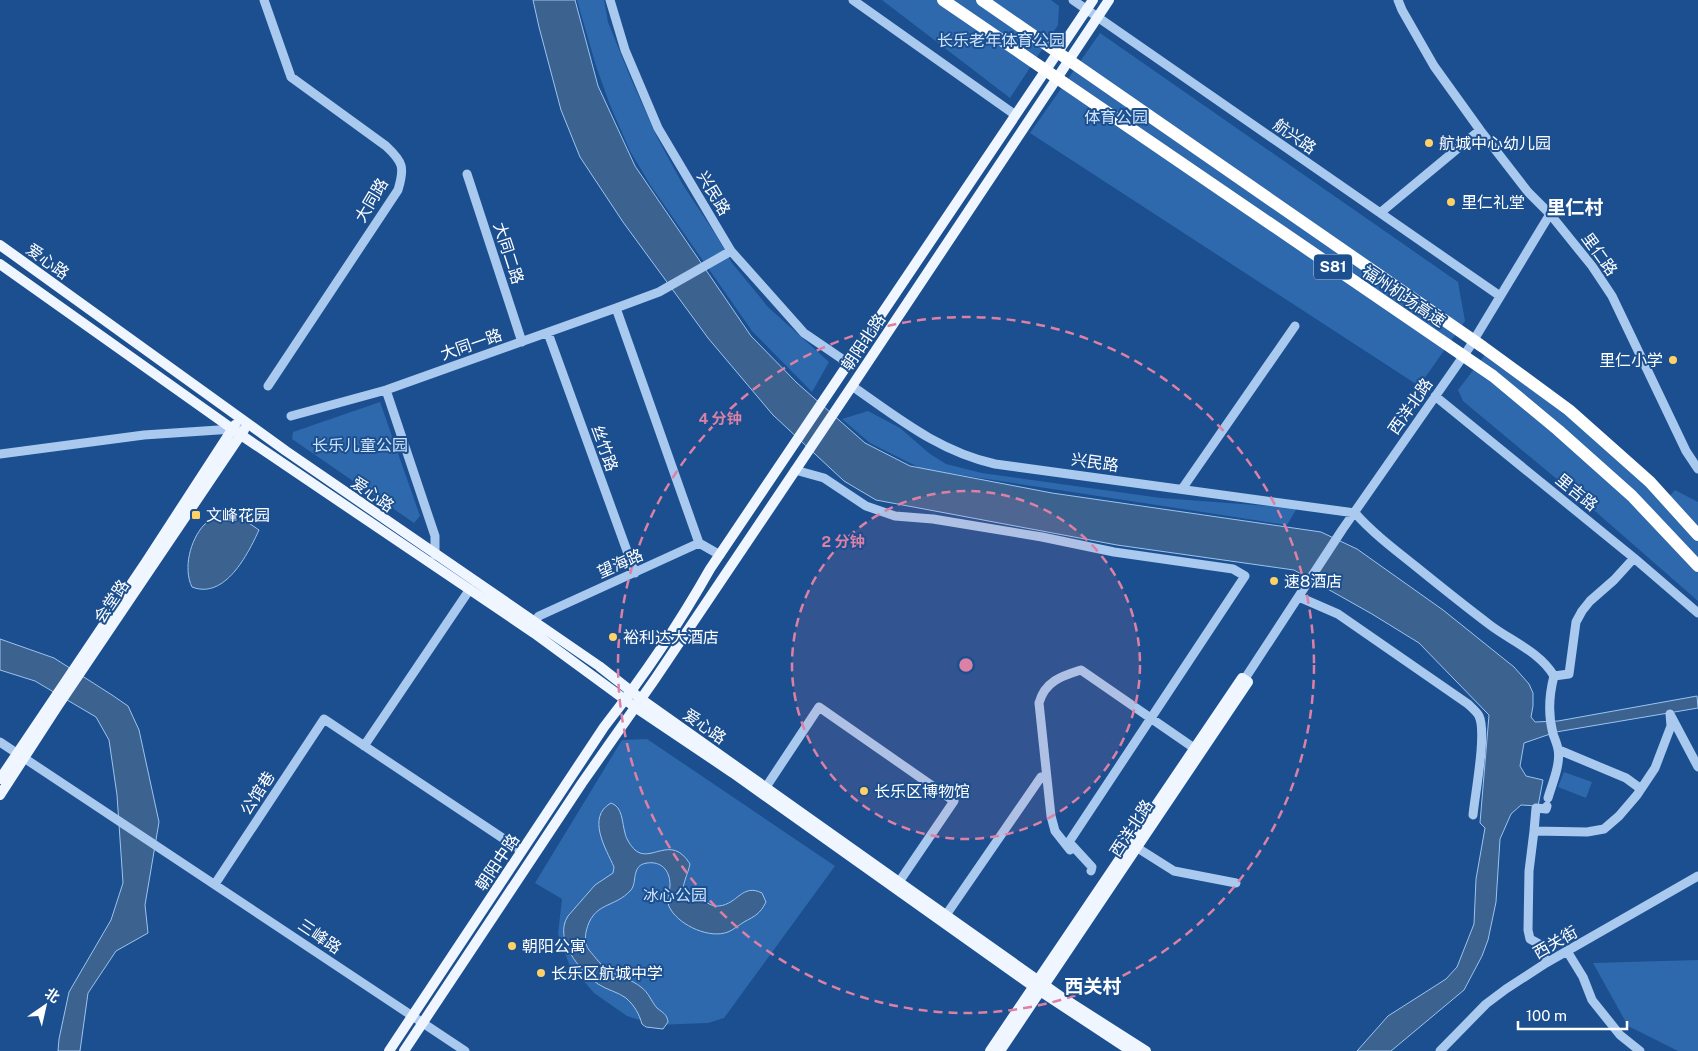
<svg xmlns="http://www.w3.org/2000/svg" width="1698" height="1051" font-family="'Public Sans','Noto Sans SC',sans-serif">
<rect width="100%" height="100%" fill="#1b4f8f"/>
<path fill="#2e69ad" d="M 577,0 L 604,0 L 608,22 L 631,79 L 657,137 L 683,185 L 716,235 L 732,263 L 768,307 L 829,362 L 812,392 L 752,331 L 651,186 L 630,151 L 610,105 L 596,66 Z
M 882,0 L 1051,0 L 1059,6 L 1058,25 L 1010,98 Z
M 1100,33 L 1458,282 L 1465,321 L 1419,386 L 1030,133 Z
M 1487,352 L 1558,407 L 1664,502 L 1675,490 L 1698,502 L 1698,601 L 1588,505 L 1463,401 L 1458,390 Z
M 380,402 L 420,516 L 414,523 L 292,439 L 293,432 Z
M 868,411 L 900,428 L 930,454 L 946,464 L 982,473 L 1161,498 L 1297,508 L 1287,525 L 922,469 L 870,443 L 842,419 Z
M 647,739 L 835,866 L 724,1018 L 708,1023 L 656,1025 L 627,1016 L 594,993 L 569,964 L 558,934 L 562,899 L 535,883 L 622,740 Z
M 1564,772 L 1592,782 L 1586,798 L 1558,787 Z
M 1698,960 L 1698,1051 L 1678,1051 L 1628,1026 L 1593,963 Z"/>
<path fill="#3c6290" stroke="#9cc4f0" d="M 533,0 L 575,0 L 598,86 L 635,166 L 751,336 L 797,383 L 865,443 L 910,466 L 1052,493 L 1321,532 L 1357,549 L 1443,610 L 1514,667 L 1529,684 L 1533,693 L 1533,706 L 1531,717 L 1535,722 L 1558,721 L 1697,696 L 1698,708 L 1556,732 L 1524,743 L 1520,766 L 1526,776 L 1543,780 L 1538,806 L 1521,805 L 1511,814 L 1500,839 L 1496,902 L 1488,940 L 1482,956 L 1464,990 L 1391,1051 L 1357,1051 L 1388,1016 L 1446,979 L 1457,967 L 1474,924 L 1476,879 L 1485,828 L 1480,823 L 1489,715 L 1419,643 L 1372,614 L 1294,570 L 1117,545 L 876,500 L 844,481 L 773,415 L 708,338 L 623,222 L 580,157 L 561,110 L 539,27 Z
M 225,507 L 259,530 C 248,554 225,600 192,587 C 183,569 190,540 204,525 C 211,519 218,513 225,507 Z
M 0,639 L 54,658 L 112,695 L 128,706 L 139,730 L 159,822 L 145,905 L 148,933 L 116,951 L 88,993 L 80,1051 L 58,1051 L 59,1039 L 69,992 L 111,920 L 123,883 L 117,795 L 109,740 L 96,717 L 35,681 L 0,670 Z
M 611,803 C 623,807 622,823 625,833 C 626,839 631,846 635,850 C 651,864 671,833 690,864 C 688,874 682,884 683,894 L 689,899 C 693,900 697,899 701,900 C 708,902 711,907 719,906 C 738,904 742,883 762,893 L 766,902 C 760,914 755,916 744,922 C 739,925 733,930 728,932 C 710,939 681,926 671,910 C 665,902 670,894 670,885 C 670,870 661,861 647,863 C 641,864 638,866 636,872 C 634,878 635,885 631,890 C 614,909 593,901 586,932 C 585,939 585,944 589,950 C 595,957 602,967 611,972 C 621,977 632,980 641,987 C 649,993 651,1001 657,1008 C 663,1013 667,1014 668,1022 L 663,1029 L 646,1027 L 642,1024 C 639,1014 635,1006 626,998 C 618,992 607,990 598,984 C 580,971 553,939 568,916 L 595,885 L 613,873 L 614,867 C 606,849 586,817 611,803 Z"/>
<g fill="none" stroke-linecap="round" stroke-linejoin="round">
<path stroke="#a9c9ee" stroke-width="9" d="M 264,0 L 291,77 L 386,146 C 403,162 405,167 398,190 L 268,386
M 610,0 L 625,50 L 658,128 L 731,251 L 804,333 L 848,363
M 853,0 L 1014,114
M 1073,0 L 1500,296
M 1398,0 L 1402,10 L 1434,66 L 1480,130 L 1528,192 L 1550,214 L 1592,266 L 1612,296 L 1686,451 L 1698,469
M 467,174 L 522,342
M 1380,213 L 1480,130
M 616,308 L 699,543
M 548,333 L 635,573
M 852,386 C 898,418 938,451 995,464 L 1355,513 C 1371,531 1390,546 1409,561 C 1435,582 1462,604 1490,625 C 1511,641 1540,652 1554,676 C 1549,695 1548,715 1553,734 C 1555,739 1557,744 1558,749 C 1561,764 1552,784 1548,798
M 386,390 L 435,536 L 435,555
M 1435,396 L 1634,558 L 1698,613
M 291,416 L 386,390 L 616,308 L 659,292 L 731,251
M 0,454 L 144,435 L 233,429 L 248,424
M 795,470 L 824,478 L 866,506 L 895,516 L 933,519 L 1042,537 L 1114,552 L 1233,569 L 1245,576 L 1069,842 L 1092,867 L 1091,871
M 1182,489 L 1295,326
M 1299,597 L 1338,614 L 1468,704 C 1471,707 1477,712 1479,716 C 1487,733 1475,794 1473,815
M 534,622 L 539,616 L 699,543 L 720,555
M 1554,676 L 1569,674 L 1576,622 L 1582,611 L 1590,601 L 1614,580 L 1634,558
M 1244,680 L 1342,530 L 1469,348 L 1550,214
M 0,742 L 465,1051
M 364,746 L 470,589
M 1559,750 L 1626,778 L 1641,789
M 766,787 L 819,707 L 954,801 L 899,882
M 1534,831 L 1536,808 L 1546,809 L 1547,806
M 1136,847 L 1174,871 L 1236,883
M 1070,850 L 1055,831 L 1051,816 L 1039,703 C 1045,681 1062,676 1081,670 L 1194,748
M 215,884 L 324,719 L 522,851
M 946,915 L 1041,777
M 1567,951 L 1583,977 L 1592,1000 L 1620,1035 L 1640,1051
M 1546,963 L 1541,945 L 1530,939 L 1528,930 L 1529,871 L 1534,831 L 1587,832 L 1604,829 L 1619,816 L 1637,795 L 1655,768 L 1671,726 L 1670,714 L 1698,767
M 1440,1051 L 1486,1004 L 1506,989 L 1546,963 L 1698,876"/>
<path stroke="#f0f6ff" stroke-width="10" d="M 0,245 L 286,451 L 599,666 L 641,699 L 899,882 L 1063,998 L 1146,1051
M 0,264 L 241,435 L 534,633 L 635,707 L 733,773 L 1034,987 L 1131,1051
M 0,779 L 146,562 L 235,425
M 0,795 L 57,707 L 244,430
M 389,1051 L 604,727 C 643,677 679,624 710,569 L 1093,0
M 404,1051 L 582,783 L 655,679 L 852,386 L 1109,0
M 990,1051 L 1242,678 L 1248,682 L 1000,1051"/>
<path stroke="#fff" stroke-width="12" d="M 943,0 L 1493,376 L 1558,430 L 1632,496 L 1698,566
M 982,0 L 1483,347 L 1569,410 L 1650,482 L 1698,535"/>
</g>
<circle cx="966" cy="665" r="174" fill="#dd80a5" fill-opacity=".12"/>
<g fill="none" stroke="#dd80a5" stroke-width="2.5" stroke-dasharray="9 6">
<circle cx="966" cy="665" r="174"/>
<circle cx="966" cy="665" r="348"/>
</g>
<g fill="#ffd166" stroke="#1b4f8f" stroke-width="2">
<circle cx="1429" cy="143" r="5"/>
<circle cx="1451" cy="202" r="5"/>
<circle cx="1673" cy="360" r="5"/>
<rect x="191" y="510" width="10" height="10" rx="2.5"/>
<circle cx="1274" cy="581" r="5"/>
<circle cx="613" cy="637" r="5"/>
<circle cx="864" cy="791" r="5"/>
<circle cx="512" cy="946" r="5"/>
<circle cx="541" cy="973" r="5"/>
</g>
<g text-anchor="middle" stroke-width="4" stroke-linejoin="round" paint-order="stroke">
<rect fill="#1b4f8f" stroke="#bbcadd" stroke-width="1" x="1314" y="254.5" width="38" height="25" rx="4"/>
<g font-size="15" font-weight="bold" fill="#fff">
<text x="1333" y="272">S81</text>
</g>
<g font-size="16" fill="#cfe3fa" stroke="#1b4f8f">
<text x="1001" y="46">长乐老年体育公园</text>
<text x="1116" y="123">体育公园</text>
<text x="360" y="451">长乐儿童公园</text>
<text x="675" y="901">冰心公园</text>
</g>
<g font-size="16" fill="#fff" stroke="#1b4f8f">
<text transform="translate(1295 136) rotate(35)" y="6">航兴路</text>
<text transform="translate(714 193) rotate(59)" y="6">兴民路</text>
<text transform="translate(371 200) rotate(-59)" y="6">大同路</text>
<text transform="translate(509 253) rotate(72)" y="6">大同二路</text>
<text transform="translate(1600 254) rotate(54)" y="6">里仁路</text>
<text transform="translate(48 261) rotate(36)" y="6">爱心路</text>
<text transform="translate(1404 296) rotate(34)" y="6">福州机场高速</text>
<text transform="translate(863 342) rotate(-56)" y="6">朝阳北路</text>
<text transform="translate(471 344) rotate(-19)" y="6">大同一路</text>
<text transform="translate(1410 406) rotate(-55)" y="6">西洋北路</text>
<text transform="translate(605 448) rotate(70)" y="6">丝竹路</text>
<text transform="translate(1095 462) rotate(8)" y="6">兴民路</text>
<text transform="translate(1577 492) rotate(39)" y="6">里吉路</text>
<text transform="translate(373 494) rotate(35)" y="6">爱心路</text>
<text transform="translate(620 563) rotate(-24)" y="6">望海路</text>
<text transform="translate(111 601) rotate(-56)" y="6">会堂路</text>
<text transform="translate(705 726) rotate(35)" y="6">爱心路</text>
<text transform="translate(257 793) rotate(-57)" y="6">公馆巷</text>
<text transform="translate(1131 828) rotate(-57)" y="6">西洋北路</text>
<text transform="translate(497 862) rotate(-56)" y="6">朝阳中路</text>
<text transform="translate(320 936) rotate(34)" y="6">三峰路</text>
<text transform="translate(1555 942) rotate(-30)" y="6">西关街</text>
</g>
<g font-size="16" fill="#fff" stroke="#1b4f8f" text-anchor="start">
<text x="1439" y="149">航城中心幼儿园</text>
<text x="1461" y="208">里仁礼堂</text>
<text x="1663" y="366" text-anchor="end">里仁小学</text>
<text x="206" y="521">文峰花园</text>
<text x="1284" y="587">速8酒店</text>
<text x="623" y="643">裕利达大酒店</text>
<text x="874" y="797">长乐区博物馆</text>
<text x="522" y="952">朝阳公寓</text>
<text x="551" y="979">长乐区航城中学</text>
</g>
<g font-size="19" font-weight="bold" fill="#fff" stroke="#1b4f8f">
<text x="1575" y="214">里仁村</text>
<text x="1093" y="993">西关村</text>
</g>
</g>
<circle cx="966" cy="665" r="8" fill="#dd80a5" stroke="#1b4f8f" stroke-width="2.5"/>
<g font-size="15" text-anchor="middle" font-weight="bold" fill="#dd80a5" stroke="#1b4f8f" stroke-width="4" stroke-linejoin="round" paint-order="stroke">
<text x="720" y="424">4 分钟</text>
<text x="843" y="547">2 分钟</text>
</g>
<g transform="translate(45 1006) rotate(34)" stroke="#1b4f8f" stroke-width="4" paint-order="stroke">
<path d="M0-4L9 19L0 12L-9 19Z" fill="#ffffff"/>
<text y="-8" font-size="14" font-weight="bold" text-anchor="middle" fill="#ffffff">北</text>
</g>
<path d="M1518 1021v8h109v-8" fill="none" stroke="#ffffff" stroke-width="2.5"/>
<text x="1526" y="1021" font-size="15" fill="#ffffff" stroke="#1b4f8f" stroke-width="4" paint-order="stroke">100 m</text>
</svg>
